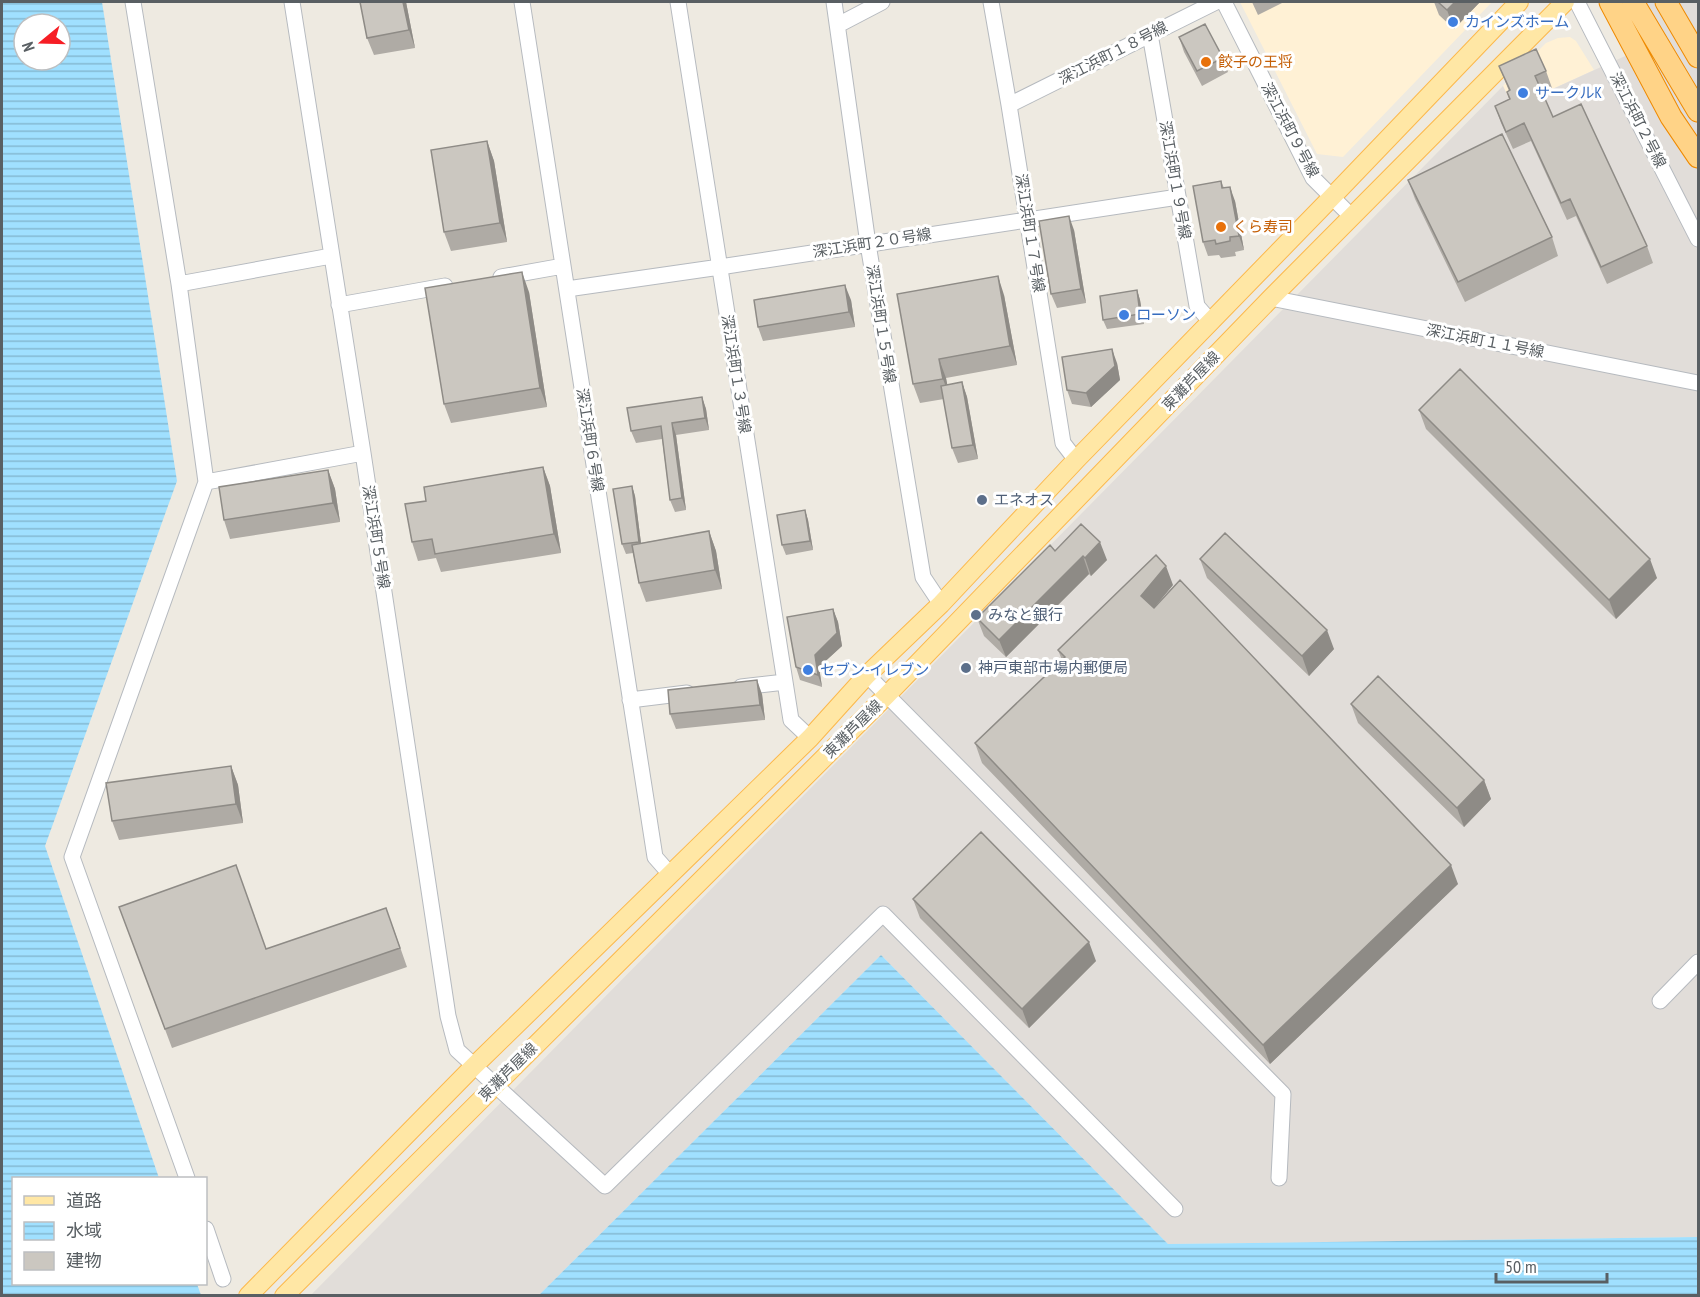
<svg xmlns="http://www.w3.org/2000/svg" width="1700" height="1297" font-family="'PT Sans Narrow','Noto Sans JP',sans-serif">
<defs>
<pattern id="water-rules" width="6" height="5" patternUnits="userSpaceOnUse" patternTransform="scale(1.5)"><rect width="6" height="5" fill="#a0e0ff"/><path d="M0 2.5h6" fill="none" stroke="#85b9d2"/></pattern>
</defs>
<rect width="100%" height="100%" fill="#eeeae1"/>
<path fill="#fff1d5" d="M 1240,2 L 1492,2 L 1343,157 L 1317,154 Z
M 1570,37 L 1576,41 L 1594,70 L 1513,107 L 1503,86 L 1546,43 L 1558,38 Z"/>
<path fill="#e1ddd9" d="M 1621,2 L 1698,2 L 1698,1237 L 1168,1244 L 881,955 L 539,1295 L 310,1296 L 1503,86 L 1513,107 L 1645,47 Z"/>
<path fill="url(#water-rules)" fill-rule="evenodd" d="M 2,2 L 102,2 L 177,481 L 45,846 L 159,1178 L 14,1178 L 14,1284 L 197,1284 L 201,1295 L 2,1295 ZM 24,24 L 60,24 L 60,60 L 24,60 Z
M 881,955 L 1168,1244 L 1698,1237 L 1698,1295 L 539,1295 Z"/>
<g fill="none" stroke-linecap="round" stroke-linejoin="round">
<defs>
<path id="minor" d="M 133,2 L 179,284 L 206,482 L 72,857 L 187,1178
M 292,2 L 363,453 L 448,1016 L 457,1050 L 605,1186 L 883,914 L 1175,1209
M 522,2 L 655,857 L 670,874
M 678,2 L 791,720 L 810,738
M 834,2 L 868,244 L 923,577 L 941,604
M 991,2 L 1009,105 L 1063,443 L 1076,460
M 1224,2 L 1313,178 L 1352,217
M 1577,2 L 1698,239
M 838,25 L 882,2
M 1150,34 L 1197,306 L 1210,321
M 1009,105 L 1216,2
M 501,277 L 563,266
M 179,284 L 331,256
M 567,289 L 720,267 L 1178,197
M 1271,298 L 1698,383
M 339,305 L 445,286
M 206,482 L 363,453
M 867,675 L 1283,1094 L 1279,1178
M 741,687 L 785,682
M 630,700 L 687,693
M 1660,1001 L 1698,962
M 206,1229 L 223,1279"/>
<path id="major" d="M 248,1296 L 474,1066 L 810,738 L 867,675 L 941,604 L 1076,460 L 1331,198 L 1519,2
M 284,1296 L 887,695 L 1271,298 L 1565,2"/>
<path id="highway" d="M 1610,2 L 1671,117 L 1698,157
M 1633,2 L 1698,111
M 1666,2 L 1698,57"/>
</defs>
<use href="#minor" stroke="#b6babf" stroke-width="17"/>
<use href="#major" stroke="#fcb84b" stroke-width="20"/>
<use href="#highway" stroke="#ef8a00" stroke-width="23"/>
<use href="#minor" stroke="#fff" stroke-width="15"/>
<use href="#major" stroke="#ffe7a5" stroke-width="18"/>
<use href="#highway" stroke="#ffd387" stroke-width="21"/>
</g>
<path fill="#afaba5" d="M 360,2 L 406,2 L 415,48 L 374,55 L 367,38 Z
M 1252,2 L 1284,2 L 1258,15 Z
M 1434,2 L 1480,2 L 1454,29 L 1439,15 Z
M 1179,37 L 1223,58 L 1228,72 L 1202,86 L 1184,52 Z
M 1499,66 L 1546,71 L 1552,88 L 1542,93 L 1553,117 L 1647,246 L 1653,263 L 1607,284 L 1576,216 L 1567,220 L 1531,141 L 1513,149 L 1501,123 L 1495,106 L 1509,99 L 1507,92 L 1509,91 Z
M 487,141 L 494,161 L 507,242 L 451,251 L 444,232 Z
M 1408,180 L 1552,237 L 1558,256 L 1465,302 L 1415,199 Z
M 1221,181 L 1224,188 L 1235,201 L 1244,250 L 1235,252 L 1236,256 L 1221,258 L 1219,255 L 1208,256 L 1203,242 Z
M 1074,230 L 1086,303 L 1057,308 L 1051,294 Z
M 1137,290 L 1140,300 L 1144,324 L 1107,329 L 1103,320 Z
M 529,292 L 547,407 L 451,423 L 444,404 Z
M 1004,295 L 1017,365 L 946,378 L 947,385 L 962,382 L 967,397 L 978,459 L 958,463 L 952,448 L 944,399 L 920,403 L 913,384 Z
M 851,300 L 855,327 L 763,341 L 758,327 Z
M 1117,363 L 1120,380 L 1091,407 L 1072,404 L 1067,390 Z
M 702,397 L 706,409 L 709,430 L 676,435 L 686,510 L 675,512 L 670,500 L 662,439 L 636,443 L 631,431 Z
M 1419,410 L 1657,578 L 1616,619 L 1426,429 Z
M 543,467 L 550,486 L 561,553 L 441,572 L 436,558 L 418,561 L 412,542 L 426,501 Z
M 328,470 L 335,489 L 340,522 L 230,539 L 224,520 Z
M 632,486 L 635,496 L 641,543 L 709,531 L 716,551 L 722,589 L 646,602 L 639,583 L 633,553 L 626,554 L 622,544 Z
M 805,510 L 808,520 L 813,550 L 786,555 L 782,545 Z
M 1055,551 L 1107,560 L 1091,576 L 1089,574 L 1006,657 L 984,636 L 977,618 Z
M 1200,559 L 1334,649 L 1309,676 L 1207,578 Z
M 1173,585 L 1156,605 L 1458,884 L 1270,1064 L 982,763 L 975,743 L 1062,660 L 1058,650 Z
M 833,609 L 838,622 L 842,646 L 819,667 L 822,687 L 800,680 L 796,667 Z
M 762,694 L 765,720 L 676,729 L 670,714 Z
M 1351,704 L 1484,780 L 1491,799 L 1464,827 L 1358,723 Z
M 231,766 L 238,785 L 243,823 L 119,840 L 112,821 Z
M 913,899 L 1096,961 L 1029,1028 L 920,918 Z
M 119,907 L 266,949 L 393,927 L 407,967 L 172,1048 Z"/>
<path fill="#8e8b86" d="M 403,2 L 406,2 L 415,48 L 409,30 Z
M 1455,2 L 1480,2 L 1454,29 L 1447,10 Z
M 487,141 L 494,161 L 507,242 L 500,223 Z
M 1230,187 L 1235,201 L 1244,250 L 1239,236 Z
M 1069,216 L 1074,230 L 1086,303 L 1081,289 Z
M 522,272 L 529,292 L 547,407 L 540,388 Z
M 998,276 L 1004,295 L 1017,365 L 1010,346 Z
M 845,285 L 851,300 L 855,327 L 849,312 Z
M 1137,290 L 1140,300 L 1144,324 L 1140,314 Z
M 1112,349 L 1117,363 L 1120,380 L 1091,407 L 1086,393 Z
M 939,359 L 946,378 L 950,398 L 943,379 Z
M 962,382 L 967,397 L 978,459 L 973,445 Z
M 702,397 L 706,409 L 709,430 L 705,418 Z
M 672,423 L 676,435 L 686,510 L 682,498 Z
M 543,467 L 550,486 L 561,553 L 554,534 Z
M 328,470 L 335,489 L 340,522 L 333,503 Z
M 632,486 L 635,496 L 642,551 L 639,542 Z
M 805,510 L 808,520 L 813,550 L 810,541 Z
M 709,531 L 716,551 L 722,589 L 715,570 Z
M 1100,542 L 1107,560 L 1091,576 L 1085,558 Z
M 1083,556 L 1089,574 L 1006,657 L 999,640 Z
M 1650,559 L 1657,578 L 1616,619 L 1609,600 Z
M 1166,566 L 1173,585 L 1148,615 L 1141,596 Z
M 833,609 L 838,622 L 842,646 L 819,667 L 822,687 L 818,675 L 815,655 Z
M 1327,630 L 1334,649 L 1309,676 L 1302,656 Z
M 757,680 L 762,694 L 765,720 L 760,705 Z
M 231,766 L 238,785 L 243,823 L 236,804 Z
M 1484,780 L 1491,799 L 1464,827 L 1457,808 Z
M 1451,865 L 1458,884 L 1270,1064 L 1263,1045 Z
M 1089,942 L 1096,961 L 1029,1028 L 1022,1009 Z"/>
<path fill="#cbc7c0" stroke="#8e8b86" stroke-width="1.5" d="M 360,2 L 403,2 L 409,30 L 367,38 Z
M 1438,2 L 1455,2 L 1447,10 Z
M 1205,24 L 1223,58 L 1197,71 L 1179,37 Z
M 1536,49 L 1546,71 L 1535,76 L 1553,117 L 1581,104 L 1647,246 L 1601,267 L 1570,199 L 1561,203 L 1524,123 L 1506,132 L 1495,106 L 1510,99 L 1507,92 L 1510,90 L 1499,66 Z
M 1502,134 L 1552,237 L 1458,282 L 1408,180 Z
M 487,141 L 500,223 L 444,232 L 431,150 Z
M 1221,181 L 1222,188 L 1230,187 L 1239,236 L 1230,237 L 1230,241 L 1216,244 L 1215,240 L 1203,242 L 1193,186 Z
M 1069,216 L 1081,289 L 1051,294 L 1039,221 Z
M 522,272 L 540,388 L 444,404 L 425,288 Z
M 998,276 L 1010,346 L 939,359 L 943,379 L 913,384 L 897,294 Z
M 845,285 L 849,312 L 758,327 L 754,300 Z
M 1137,290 L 1140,314 L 1103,320 L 1100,296 Z
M 1112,349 L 1115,366 L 1086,393 L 1067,390 L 1062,357 Z
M 1460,369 L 1650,559 L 1609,600 L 1419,410 Z
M 962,382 L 973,445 L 952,448 L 941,386 Z
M 702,397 L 705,418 L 672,423 L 682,498 L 670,500 L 661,426 L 631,431 L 627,408 Z
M 543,467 L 554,534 L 435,554 L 432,539 L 412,542 L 405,504 L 426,501 L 424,487 Z
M 328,470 L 333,503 L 224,520 L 219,487 Z
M 632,486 L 639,542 L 622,544 L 613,489 Z
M 805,510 L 810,541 L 782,545 L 777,515 Z
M 1081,524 L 1100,542 L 1085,558 L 1083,556 L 999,640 L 977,618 L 1050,545 L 1055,551 Z
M 709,531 L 715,570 L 639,583 L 632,545 Z
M 1225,533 L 1327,630 L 1302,656 L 1200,559 Z
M 1156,555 L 1166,566 L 1141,596 L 1154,608 L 1180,580 L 1451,865 L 1263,1045 L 975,743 L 1065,657 L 1058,650 Z
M 833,609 L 837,633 L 815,655 L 818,675 L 796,667 L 787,617 Z
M 1378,676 L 1484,780 L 1457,808 L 1351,704 Z
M 757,680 L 760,705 L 670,714 L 668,690 Z
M 231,766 L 236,804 L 112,821 L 106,783 Z
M 981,832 L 1089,942 L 1022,1009 L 913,899 Z
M 236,865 L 266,949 L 386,908 L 400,948 L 165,1029 L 119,907 Z"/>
<g fill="#3f7fe0" stroke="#fff" stroke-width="2">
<circle cx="1453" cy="22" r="6"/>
<circle cx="1523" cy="93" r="6"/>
<circle cx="1124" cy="315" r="6"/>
<circle cx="808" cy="670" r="6"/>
</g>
<g fill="#e8710a" stroke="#fff" stroke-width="2">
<circle cx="1206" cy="62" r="6"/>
<circle cx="1221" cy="227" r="6"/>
</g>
<g fill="#5c6f8a" stroke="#fff" stroke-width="2">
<circle cx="982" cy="500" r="6"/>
<circle cx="976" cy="615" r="6"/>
<circle cx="966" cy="668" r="6"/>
</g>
<g text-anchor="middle" stroke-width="6" stroke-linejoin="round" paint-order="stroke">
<g font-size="15" fill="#366cbe" stroke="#fff" text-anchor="start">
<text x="1465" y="27">カインズホーム</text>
<text x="1535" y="98">サークルK</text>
<text x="1136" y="320">ローソン</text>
<text x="820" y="675">セブン-イレブン</text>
</g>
<g font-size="15" fill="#595f63" stroke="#fff">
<text transform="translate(1113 53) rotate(-27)" y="5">深江浜町１８号線</text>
<text transform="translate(1638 120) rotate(63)" y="5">深江浜町２号線</text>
<text transform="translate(1290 130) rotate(62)" y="5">深江浜町９号線</text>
<text transform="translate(1175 180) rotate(80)" y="5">深江浜町１９号線</text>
<text transform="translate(1030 233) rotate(81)" y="5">深江浜町１７号線</text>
<text transform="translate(872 243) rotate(-9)" y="5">深江浜町２０号線</text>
<text transform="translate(881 324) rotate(81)" y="5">深江浜町１５号線</text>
<text transform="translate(1485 341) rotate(11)" y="5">深江浜町１１号線</text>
<text transform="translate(736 374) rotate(81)" y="5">深江浜町１３号線</text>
<text transform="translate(1191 381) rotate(-46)" y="5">東灘芦屋線</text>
<text transform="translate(590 440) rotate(81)" y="5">深江浜町６号線</text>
<text transform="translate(376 537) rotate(81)" y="5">深江浜町５号線</text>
<text transform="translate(853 729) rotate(-45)" y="5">東灘芦屋線</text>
<text transform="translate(508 1072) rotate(-45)" y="5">東灘芦屋線</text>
</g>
<g font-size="15" fill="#c56008" stroke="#fff" text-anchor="start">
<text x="1218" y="67">餃子の王将</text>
<text x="1233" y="232">くら寿司</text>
</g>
<g font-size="15" fill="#4e5e75" stroke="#fff" text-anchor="start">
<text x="994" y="505">エネオス</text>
<text x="988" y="620">みなと銀行</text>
<text x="978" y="673">神戸東部市場内郵便局</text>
</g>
</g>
<rect width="1700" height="1297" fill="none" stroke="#595f63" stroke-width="6"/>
<rect x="12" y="1177" width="195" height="108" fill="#ffffff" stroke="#bdbfc1" stroke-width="1.5"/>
<rect x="24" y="1196" width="30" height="9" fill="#ffe7a5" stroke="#bdbfc1" stroke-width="1.5"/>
<text x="66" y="1207" font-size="18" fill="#595f63">道路</text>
<rect x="24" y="1222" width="30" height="18" fill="url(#water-rules)" stroke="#bdbfc1" stroke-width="1.5"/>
<text x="66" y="1237" font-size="18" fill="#595f63">水域</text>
<rect x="24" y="1252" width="30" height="18" fill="#cbc7c0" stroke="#bdbfc1" stroke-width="1.5"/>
<text x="66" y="1267" font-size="18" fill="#595f63">建物</text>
<g transform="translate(42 42) rotate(251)"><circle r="28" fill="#ffffff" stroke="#bdbfc1" stroke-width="1.5"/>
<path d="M0-4.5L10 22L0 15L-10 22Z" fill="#f61e25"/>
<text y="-9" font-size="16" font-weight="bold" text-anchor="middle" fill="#595f63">N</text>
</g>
<path d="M1496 1273v9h111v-9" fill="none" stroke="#595f63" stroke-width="3"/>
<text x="1505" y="1273" font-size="18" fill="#595f63" stroke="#ffffff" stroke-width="4.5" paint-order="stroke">50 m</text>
</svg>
